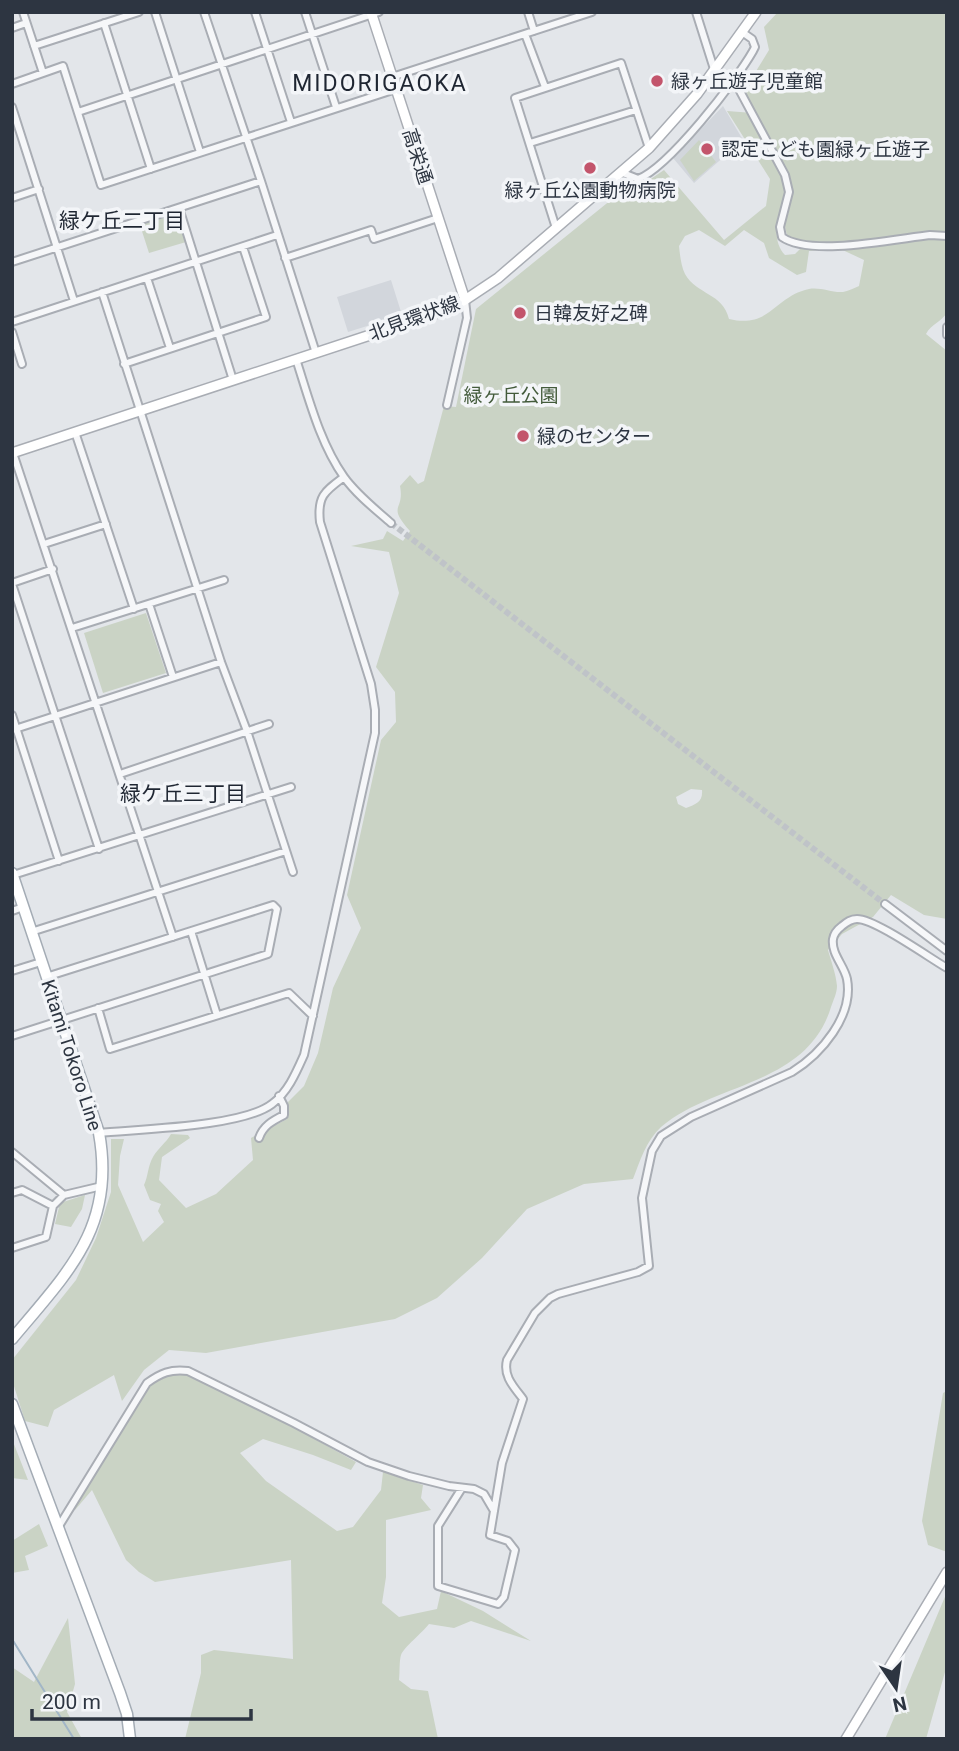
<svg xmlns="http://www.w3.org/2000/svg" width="959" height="1751" font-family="Roboto,'Noto Sans JP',sans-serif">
<rect width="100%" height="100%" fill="#e3e6ea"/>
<path fill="#d2d6dc" d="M 723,106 L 743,140 L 694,183 L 673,158 Z
M 391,280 L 402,315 L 348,332 L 337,297 Z"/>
<path fill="#cad3c5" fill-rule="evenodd" d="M 778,12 L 947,12 L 947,312 C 942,322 931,324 926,334 L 947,351 L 947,919 L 924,915 L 891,895 L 873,917 L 842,934 L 828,950 C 831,961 836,974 837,986 C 837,993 833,1001 831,1007 C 807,1086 714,1082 661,1127 C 646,1141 640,1161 633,1179 L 584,1184 L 527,1209 L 482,1258 L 437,1298 L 395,1319 L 206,1353 L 169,1350 L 144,1370 L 122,1401 L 114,1375 L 54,1410 L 48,1427 L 25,1421 L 12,1380 L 12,1360 L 76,1280 L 96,1238 L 111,1192 L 111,1139 L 124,1139 L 120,1156 L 118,1185 L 143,1242 L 164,1222 L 158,1211 L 161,1204 L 150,1200 L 144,1185 C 148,1177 148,1165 153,1157 C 158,1148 166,1143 171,1134 L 188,1135 L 190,1138 L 162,1157 L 159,1180 L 186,1208 L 216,1194 L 253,1160 L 251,1138 L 287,1119 L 288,1102 L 304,1086 L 318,1053 L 333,988 L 361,928 L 347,895 L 381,740 L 396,722 L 395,692 L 376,667 L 399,593 L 389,552 L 351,546 L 383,539 L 387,531 L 403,541 L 410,531 C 386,504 405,512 400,486 L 410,475 L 418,484 L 424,481 L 444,406 L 456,407 L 476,309 L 627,187 L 639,187 L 664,170 L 724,240 L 766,206 L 770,179 L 727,111 L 753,113 L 745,89 L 769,50 L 764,27 ZM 782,211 L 789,212 L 784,223 L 787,235 L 797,241 L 801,248 L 795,254 L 785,255 C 774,244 775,225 782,211 ZM 699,230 L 725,246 L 744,230 L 764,243 L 769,258 L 797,275 L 806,272 L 809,251 L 819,250 L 832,245 L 864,260 L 859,286 C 854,288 848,291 843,292 C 832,293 821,287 809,289 C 775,296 770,329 729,319 C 723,293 697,295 685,274 C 681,266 680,255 679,246 L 685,236 ZM 691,789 L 702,790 C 703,802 696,804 686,808 L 678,804 L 676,797 Z
M 699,140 L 716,162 L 694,181 L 680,160 Z
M 177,214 L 186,242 L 149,253 L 140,225 Z
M 146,613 L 166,673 L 103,693 L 84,633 Z
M 85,1195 L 82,1209 L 71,1227 L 55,1224 L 60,1203 Z
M 167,1373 L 185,1374 L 264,1411 L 356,1462 L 351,1470 L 313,1455 L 263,1439 L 240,1453 L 266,1481 L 337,1531 L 353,1527 L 381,1490 L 383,1472 L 423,1485 L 421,1498 L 431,1510 L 386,1520 L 386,1577 L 382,1603 L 399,1617 L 437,1609 L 441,1591 L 483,1611 L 531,1641 L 471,1621 L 454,1628 L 429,1624 C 423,1632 403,1648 401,1655 C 399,1662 400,1672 399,1680 L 411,1689 L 428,1691 L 438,1739 L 185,1739 L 201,1673 L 201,1655 L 214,1650 L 293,1659 L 291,1560 L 155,1582 L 139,1572 L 126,1560 L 92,1490 L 75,1510 L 75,1502 L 150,1382 Z
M 947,1391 L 947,1552 L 928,1545 L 922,1521 L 943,1393 Z
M 12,1439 L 28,1480 L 12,1478 Z
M 39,1524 L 48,1546 L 25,1556 L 29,1570 L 12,1573 L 12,1541 Z
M 947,1592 L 947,1665 L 926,1739 L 885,1739 Z
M 68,1618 L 75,1684 L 67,1712 L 82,1739 L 12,1739 L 12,1667 L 34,1682 Z"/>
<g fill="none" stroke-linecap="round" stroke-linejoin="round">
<path stroke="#a2b6c7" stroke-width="2" d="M 12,1639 L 74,1739"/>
<path stroke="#bfc3c8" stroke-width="6" stroke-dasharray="6 3" stroke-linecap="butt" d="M 391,523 L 885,904"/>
<defs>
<path id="street" d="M 23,12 L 43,73
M 155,12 L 200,152
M 204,12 L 261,181 L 316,353
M 255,12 L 291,122
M 305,12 L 336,107
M 528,12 L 534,31
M 696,12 L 714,69
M 104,23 L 151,169
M 12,28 L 26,23
M 525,34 L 545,87
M 34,46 L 139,12
M 392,77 L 592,12
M 734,80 L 785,175 L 789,192 L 780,227 L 782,237 C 810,257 895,239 930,235 L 947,236
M 12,84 L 63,66 L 101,185 L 396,89
M 12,107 L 74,301
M 78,112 L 379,12
M 530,143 L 636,110
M 623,173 L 638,179 C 668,168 736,81 753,51 L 755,47 L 752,39 L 742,32
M 12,198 L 39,189
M 179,208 L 233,380
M 556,228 L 515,98 L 621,63 L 649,148
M 285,258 L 371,230 L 374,239 L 438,218
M 12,262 L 261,181
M 147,278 L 170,348
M 102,292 L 221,662 L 247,731 L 293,872
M 12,322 L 277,235
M 947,327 L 947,335
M 12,332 L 22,364
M 296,359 C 309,399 320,443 344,477 C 357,495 375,509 391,523
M 124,364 L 266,317 L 243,247
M 447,405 L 467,318 L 465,300
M 75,432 L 134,609
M 13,453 L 173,937
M 44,544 L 106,524
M 12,583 L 53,569
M 12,584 L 99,849
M 149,604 L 173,677
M 72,628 L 224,580
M 12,715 L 59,861
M 12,730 L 221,662
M 120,774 L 269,724
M 13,875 L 291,787
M 885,904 L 947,951
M 12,911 L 23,907
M 191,931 L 217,1015
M 31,932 L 286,851
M 12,971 L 41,962
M 98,1008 L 110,1049 L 289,993 L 313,1016
M 12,1036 L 268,954 L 277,909 L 273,905 L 46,977
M 99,1133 C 139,1129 242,1127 272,1104 C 288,1092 296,1073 304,1055 L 375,733 L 375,710 L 371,684 L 320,522 C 317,496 325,491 344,477
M 259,1138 C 263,1126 272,1121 284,1115 L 284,1106 L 279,1096
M 12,1152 L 64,1195 L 102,1186
M 12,1193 L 22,1190 L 53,1206
M 12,1248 L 46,1237 L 53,1206 L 64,1195
M 462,1488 L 438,1526 L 438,1586 L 498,1604 L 504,1597 L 515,1550 L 508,1541 L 490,1535 L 502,1463 L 523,1399 C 513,1386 503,1376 507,1360 L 535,1313 L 550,1298 L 558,1294 L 638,1272 L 649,1266 L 642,1198 L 652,1151 L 661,1136 L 691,1117 L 792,1072 C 821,1054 854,1016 847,979 C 844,965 831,954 833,939 C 834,933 838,929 842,926 C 847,922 851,919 857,919 C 875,919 928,957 947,968
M 59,1526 L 147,1383 C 161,1373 170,1369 188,1371 L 294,1423 L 368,1462 L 409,1476 L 449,1486 L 474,1489 L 484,1494 L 494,1511"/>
<path id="secondary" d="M 371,12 L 465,300
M 12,453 L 446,310 L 465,300 L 498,278 L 649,148 L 697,94 L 756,12
M 846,1739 L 947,1572"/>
<path id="primary" d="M 12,873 L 99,1133 C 116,1227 68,1272 12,1339
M 12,1404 L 120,1693 L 127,1714 L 130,1739"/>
</defs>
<use href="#street" stroke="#a9adb4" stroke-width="10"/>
<use href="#secondary" stroke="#a9adb4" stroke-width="12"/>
<use href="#primary" stroke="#a4acb5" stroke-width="13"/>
<use href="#street" stroke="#f6f7f9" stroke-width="6"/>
<use href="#secondary" stroke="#fff" stroke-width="9"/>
<use href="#primary" stroke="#fff" stroke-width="10"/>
</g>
<g fill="#c3556c" stroke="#f3f5f8" stroke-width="2.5">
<circle cx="657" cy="81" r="7"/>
<circle cx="707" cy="149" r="7"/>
<circle cx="590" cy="168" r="7"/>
<circle cx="520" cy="313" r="7"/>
<circle cx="523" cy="436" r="7"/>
</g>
<g text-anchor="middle" stroke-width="7" stroke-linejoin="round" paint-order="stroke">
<g font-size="19" fill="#2d3541" stroke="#f3f5f8" text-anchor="start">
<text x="671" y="88">緑ヶ丘遊子児童館</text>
<text x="721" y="156">認定こども園緑ヶ丘遊子</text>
<text x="590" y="197" text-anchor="middle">緑ヶ丘公園動物病院</text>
<text x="534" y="320">日韓友好之碑</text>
<text x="537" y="443">緑のセンター</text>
</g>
<g font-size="19" fill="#2d3541" stroke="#f3f5f8">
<text transform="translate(418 156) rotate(72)" y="7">高栄通</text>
<text transform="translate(414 318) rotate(-20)" y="7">北見環状線</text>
<text transform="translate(72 1055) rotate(72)" y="7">Kitami Tokoro Line</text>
</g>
<g font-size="19" fill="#435b3b" stroke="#f3f5f8">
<text x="511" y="402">緑ヶ丘公園</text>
</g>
<g font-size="21" fill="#1f2632" stroke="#f3f5f8">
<text x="122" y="228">緑ケ丘二丁目</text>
<text x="183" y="801">緑ケ丘三丁目</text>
</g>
<g font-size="23" letter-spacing="2" fill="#1f2632" stroke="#f3f5f8">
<text x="380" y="91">MIDORIGAOKA</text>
</g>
</g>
<rect width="959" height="1751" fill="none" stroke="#2d3541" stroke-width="28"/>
<g transform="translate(896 1688) rotate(167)" stroke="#f3f5f8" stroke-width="5" paint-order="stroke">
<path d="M0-5L12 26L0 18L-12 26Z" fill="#2d3541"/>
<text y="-10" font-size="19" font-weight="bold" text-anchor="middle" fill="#2d3541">N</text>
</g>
<path d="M32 1709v10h219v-10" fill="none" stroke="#2d3541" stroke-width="3.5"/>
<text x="42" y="1709" font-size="21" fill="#2d3541" stroke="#f3f5f8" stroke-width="5" paint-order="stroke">200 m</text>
</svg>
